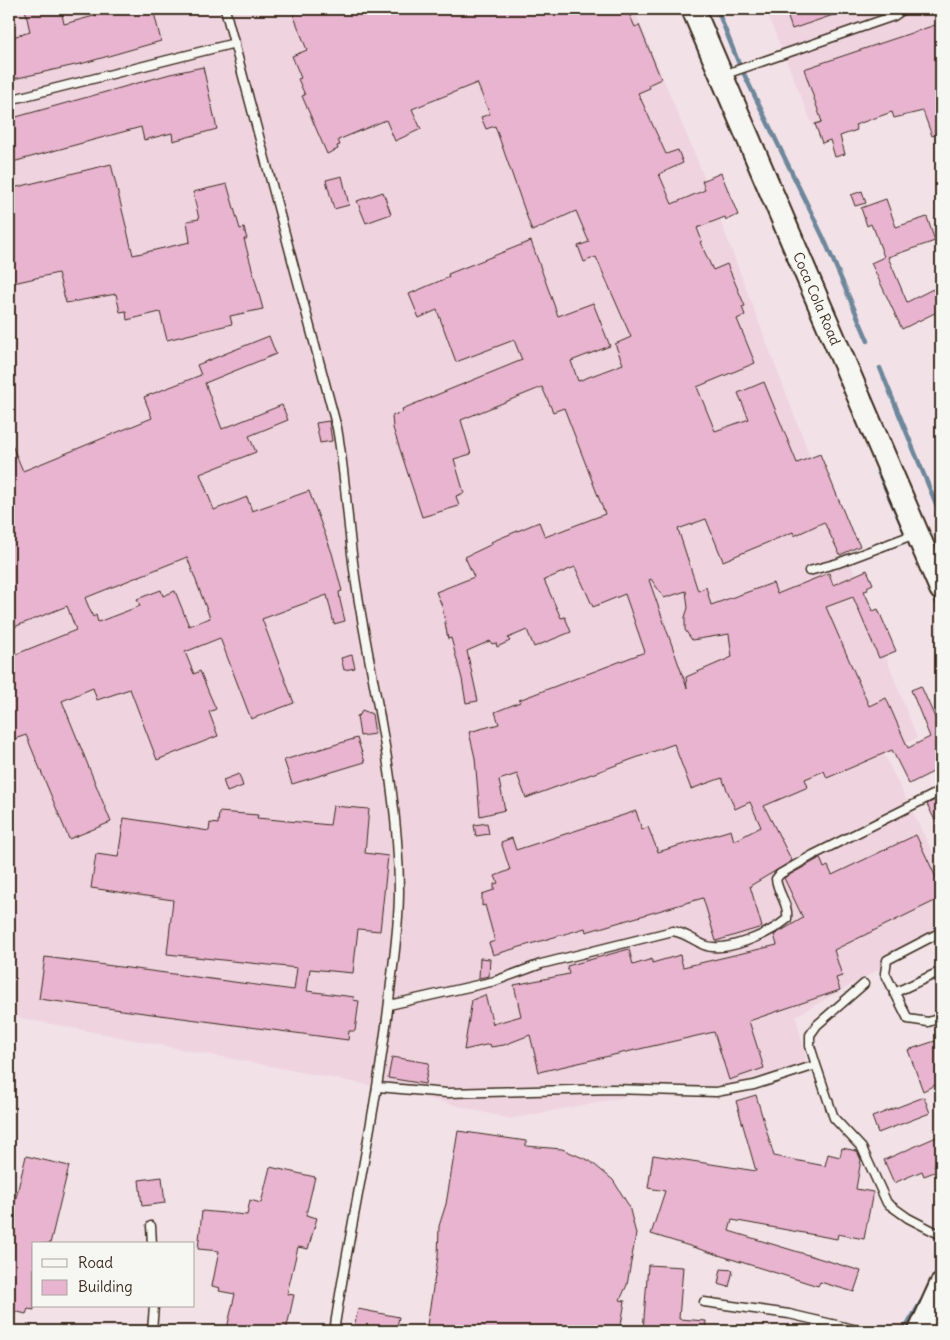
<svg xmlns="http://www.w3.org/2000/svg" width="950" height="1340" font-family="Delius,sans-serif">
<rect width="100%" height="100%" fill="#f2e2e8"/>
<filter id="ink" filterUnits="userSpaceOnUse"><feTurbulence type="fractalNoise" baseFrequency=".02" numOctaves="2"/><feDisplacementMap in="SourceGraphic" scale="10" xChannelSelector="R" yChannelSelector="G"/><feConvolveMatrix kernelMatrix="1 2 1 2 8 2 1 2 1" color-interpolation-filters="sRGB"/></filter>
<g filter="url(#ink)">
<path fill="#efd4e0" d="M 9,9 L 634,9 L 699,164 L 917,738 L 884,754 L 941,869 L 941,928 L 876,971 L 796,1016 L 807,1063 L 730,1085 L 652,1092 L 510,1119 L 393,1090 L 9,1016 Z
M 765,9 L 941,9 L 941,85 L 813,126 Z"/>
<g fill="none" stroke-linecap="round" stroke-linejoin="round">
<path stroke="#6e879b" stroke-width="4.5" d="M 719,14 L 739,64
M 744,74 L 824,239 L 868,341
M 880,368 L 941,516
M 878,471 L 915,555
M 933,594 L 941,611
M 936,1278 L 941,1269
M 904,1331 L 921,1302"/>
</g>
<path fill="#e8b4cf" stroke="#3b2a1e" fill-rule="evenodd" d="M 25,9 L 61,9 L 64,24 L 120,9 L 153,9 L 161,41 L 84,63 L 9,80 L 9,38 L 30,32 Z
M 291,9 L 627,9 L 635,27 L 639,25 L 661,79 L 648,85 L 650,88 L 638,93 L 666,154 L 678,150 L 683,163 L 659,174 L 672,204 L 705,190 L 702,181 L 721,173 L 738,215 L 726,220 L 725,217 L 697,228 L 702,241 L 700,242 L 713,270 L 727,264 L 745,306 L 742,307 L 745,315 L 737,319 L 755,363 L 697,387 L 715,431 L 749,419 L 738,393 L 764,382 L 797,463 L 820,454 L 849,525 L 860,546 L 840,555 L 824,522 L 794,536 L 793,532 L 723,561 L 706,519 L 678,529 L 698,591 L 706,587 L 711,605 L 773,583 L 777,594 L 829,573 L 833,585 L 867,570 L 873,584 L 867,587 L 868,590 L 864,591 L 873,611 L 878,609 L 896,651 L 879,658 L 853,597 L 826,607 L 869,706 L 886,698 L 908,748 L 930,737 L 911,690 L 921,686 L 941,731 L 941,768 L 909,784 L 892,750 L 827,778 L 824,771 L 805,779 L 808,787 L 764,806 L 792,861 L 750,886 L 762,927 L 716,941 L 703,898 L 586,932 L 585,928 L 493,955 L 489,943 L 495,941 L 485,905 L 482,906 L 482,894 L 494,890 L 494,884 L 498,883 L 495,876 L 510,870 L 501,842 L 512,838 L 516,850 L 636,811 L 642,830 L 648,827 L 658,852 L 731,830 L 734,841 L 761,827 L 750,802 L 735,809 L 722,778 L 691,789 L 674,744 L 526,798 L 517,774 L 499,780 L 505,810 L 480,816 L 475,758 L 469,732 L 499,724 L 495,712 L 520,702 L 519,700 L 645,652 L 625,594 L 593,607 L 575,567 L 544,580 L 561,618 L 565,617 L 571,632 L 534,647 L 527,630 L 508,638 L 510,641 L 497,647 L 496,643 L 492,644 L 490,641 L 467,651 L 478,701 L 466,703 L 462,679 L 451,638 L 448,639 L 442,606 L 436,592 L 474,577 L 465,557 L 492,544 L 491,542 L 539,522 L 545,537 L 605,514 L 564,408 L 553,412 L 542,387 L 461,420 L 471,454 L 454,459 L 464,493 L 456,496 L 459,506 L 422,517 L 393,428 L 392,416 L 403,412 L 402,409 L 522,360 L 514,340 L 456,362 L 437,310 L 419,318 L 409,294 L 449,277 L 448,274 L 531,241 L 558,316 L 593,303 L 610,346 L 571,361 L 578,381 L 623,364 L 615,344 L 631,337 L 596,257 L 584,262 L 578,246 L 589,242 L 576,211 L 532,231 L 495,126 L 486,129 L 481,117 L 490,114 L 477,83 L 412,109 L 421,129 L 395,141 L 386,120 L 338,140 L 340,145 L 337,146 L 338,149 L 327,154 L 302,96 L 305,95 L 298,79 L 301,78 L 292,56 L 307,50 ZM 651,579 L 664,598 L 686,591 L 688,608 L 685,617 L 685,630 L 692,640 L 729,634 L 732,657 L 686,677 L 687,688 L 649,580 Z
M 785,9 L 845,9 L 845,11 L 792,29 Z
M 941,23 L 941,133 L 932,136 L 923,111 L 894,118 L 892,112 L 855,125 L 857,130 L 840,136 L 845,154 L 835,157 L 830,140 L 822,143 L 815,124 L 822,122 L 804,69 Z
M 203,67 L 217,129 L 173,141 L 172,133 L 144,140 L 141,127 L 9,163 L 9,119 L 170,74 Z
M 111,164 L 133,255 L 190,242 L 187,221 L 199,219 L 193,192 L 227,184 L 240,229 L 244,228 L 247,239 L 244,239 L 263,309 L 230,316 L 232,324 L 167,340 L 160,312 L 127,320 L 126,311 L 120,312 L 116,294 L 66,303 L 58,273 L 9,284 L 9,189 Z
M 342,176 L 349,205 L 334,209 L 326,180 Z
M 862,191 L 866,203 L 855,206 L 851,195 Z
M 383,192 L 391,214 L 366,223 L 357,201 Z
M 886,199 L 896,227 L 927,217 L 935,241 L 888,257 L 907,302 L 933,289 L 941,306 L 941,310 L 902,329 L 871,263 L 884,257 L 874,229 L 873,229 L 871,224 L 867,226 L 861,208 Z
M 269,336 L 276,354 L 205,383 L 222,429 L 282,405 L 288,420 L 249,436 L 256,452 L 200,474 L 214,510 L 247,497 L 252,511 L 309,491 L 332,553 L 342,591 L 339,592 L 340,600 L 345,621 L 334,624 L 327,595 L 262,619 L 294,703 L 251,719 L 220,638 L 185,652 L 194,674 L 200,671 L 209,693 L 216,709 L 209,712 L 218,736 L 157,760 L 130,689 L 97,700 L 93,688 L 62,701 L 111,822 L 69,839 L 26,735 L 9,741 L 9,657 L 76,630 L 67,606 L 9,629 L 9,438 L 23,471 L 152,418 L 144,397 L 201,375 L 197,365 ZM 187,557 L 210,618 L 189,626 L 175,591 L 163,596 L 161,590 L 137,599 L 140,606 L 98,622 L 96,615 L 93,617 L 85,598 Z
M 329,421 L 332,441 L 320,443 L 316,423 Z
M 352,655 L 355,668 L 344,670 L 341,658 Z
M 362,710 L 372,714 L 375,734 L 360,736 L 357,716 L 360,715 Z
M 357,738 L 365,762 L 292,784 L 284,760 Z
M 239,774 L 243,786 L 227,792 L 223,780 Z
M 941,797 L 941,833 L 927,804 Z
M 333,806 L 369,809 L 365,853 L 388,856 L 380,931 L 358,929 L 353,973 L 310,969 L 307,991 L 354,997 L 353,1000 L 359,1001 L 355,1031 L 349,1031 L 348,1040 L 39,999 L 45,957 L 294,990 L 297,968 L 167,954 L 173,900 L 91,888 L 96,854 L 118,857 L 124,818 L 209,831 L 210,823 L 218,824 L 219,812 L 258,815 L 257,818 L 330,825 Z
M 487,823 L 489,834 L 476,836 L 474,825 Z
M 916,835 L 941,888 L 941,898 L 834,950 L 842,976 L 836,978 L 840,990 L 749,1021 L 764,1068 L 729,1080 L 714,1032 L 539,1072 L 530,1035 L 504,1045 L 491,1047 L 490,1044 L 464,1050 L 472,1000 L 485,995 L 493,1024 L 521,1016 L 514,985 L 569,974 L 567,966 L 629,949 L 633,965 L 652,959 L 652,963 L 680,955 L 683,967 L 777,945 L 774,935 L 803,918 L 784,878 L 820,858 L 824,868 L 828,866 L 832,875 Z
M 480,958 L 490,959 L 489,976 L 479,978 Z
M 941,1039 L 941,1082 L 923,1091 L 908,1050 Z
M 392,1057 L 429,1063 L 425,1084 L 388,1078 Z
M 756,1095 L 774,1156 L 825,1166 L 828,1154 L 840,1157 L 842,1148 L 857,1151 L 861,1160 L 856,1189 L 873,1192 L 864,1239 L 838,1234 L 837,1239 L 732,1220 L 729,1231 L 861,1271 L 854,1292 L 820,1282 L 818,1286 L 651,1234 L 665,1191 L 648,1188 L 653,1155 L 756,1171 L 736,1101 Z
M 924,1097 L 930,1113 L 878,1133 L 872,1117 Z
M 458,1131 L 526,1141 L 526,1146 L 562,1149 L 590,1161 L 613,1180 L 629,1206 L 636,1234 L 627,1285 L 620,1300 L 625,1301 L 620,1331 L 426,1331 L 438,1257 L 439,1226 L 446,1204 Z
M 941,1135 L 941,1162 L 934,1165 L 937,1171 L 924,1176 L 922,1171 L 894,1183 L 884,1160 Z
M 26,1156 L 69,1166 L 50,1244 L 34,1244 L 34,1310 L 28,1309 L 26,1314 L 9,1310 L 9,1226 Z
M 270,1167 L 315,1177 L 306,1215 L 317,1218 L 308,1249 L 298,1247 L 287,1294 L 294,1295 L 286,1331 L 241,1331 L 227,1328 L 235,1294 L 219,1291 L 220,1288 L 212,1286 L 219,1251 L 198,1249 L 202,1211 L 247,1215 L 250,1200 L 261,1203 Z
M 162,1177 L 165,1203 L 142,1206 L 139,1180 Z
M 648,1265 L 683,1267 L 679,1319 L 706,1321 L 705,1331 L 643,1331 Z
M 721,1269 L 733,1270 L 729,1287 L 718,1284 Z
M 358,1309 L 399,1317 L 396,1331 L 353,1331 Z"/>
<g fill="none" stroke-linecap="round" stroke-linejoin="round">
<defs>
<path id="service" d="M 225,9 L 337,428 C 347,484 348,540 358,596 C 374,694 399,791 399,891 C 399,922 395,952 391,983 C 379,1100 352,1215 334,1331
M 723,75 L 894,16 L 904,9
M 9,100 L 235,43
M 809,571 L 838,563 L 915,534
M 941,932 L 887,960 L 885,973 L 908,1019 L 928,1022 L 941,1018
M 864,984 L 817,1025 L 810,1035 L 810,1046 L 816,1065 L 834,1118 L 862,1148 L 887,1203 L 908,1218 L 941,1235
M 894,993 L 941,971
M 389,1005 L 495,981 L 541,964 L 673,931 C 685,933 693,940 704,945 C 725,954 771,933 787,919 C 789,904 778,894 776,879 L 780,874 L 813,855 L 941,791
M 378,1087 L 447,1093 L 612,1089 L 716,1092 L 754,1085 L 816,1065
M 151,1226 L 152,1244
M 704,1302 L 789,1314 L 862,1331
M 152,1331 L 154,1306"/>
<g id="secondary">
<path id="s1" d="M 693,9 L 941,589"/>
<path d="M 920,1331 L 941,1285"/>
</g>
</defs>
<use href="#service" stroke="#3b2a1e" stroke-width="11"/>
<use href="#secondary" stroke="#3b2a1e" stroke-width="26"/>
<use href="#service" stroke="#f6f6f2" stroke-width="8"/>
<use href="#secondary" stroke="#f6f6f2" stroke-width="22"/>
</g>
</g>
<g text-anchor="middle" stroke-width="5" stroke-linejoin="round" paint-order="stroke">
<g font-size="14" fill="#3b2a1e" stroke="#f6f6f2">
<text dy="5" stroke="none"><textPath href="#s1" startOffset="315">Coca Cola Road</textPath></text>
</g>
</g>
<rect width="950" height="1340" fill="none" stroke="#f6f6f2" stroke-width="30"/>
<rect x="15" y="15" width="920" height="1310" fill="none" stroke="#3b2a1e" stroke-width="2" filter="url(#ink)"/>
<rect x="32" y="1242" width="162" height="65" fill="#f6f6f2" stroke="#aba49d"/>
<rect x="42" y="1259" width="25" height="8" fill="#f6f6f2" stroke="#aba49d"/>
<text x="78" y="1268" font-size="15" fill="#3b2a1e">Road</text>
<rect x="42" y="1280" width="25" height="15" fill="#e8b4cf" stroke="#aba49d"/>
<text x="78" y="1292" font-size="15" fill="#3b2a1e">Building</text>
</svg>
